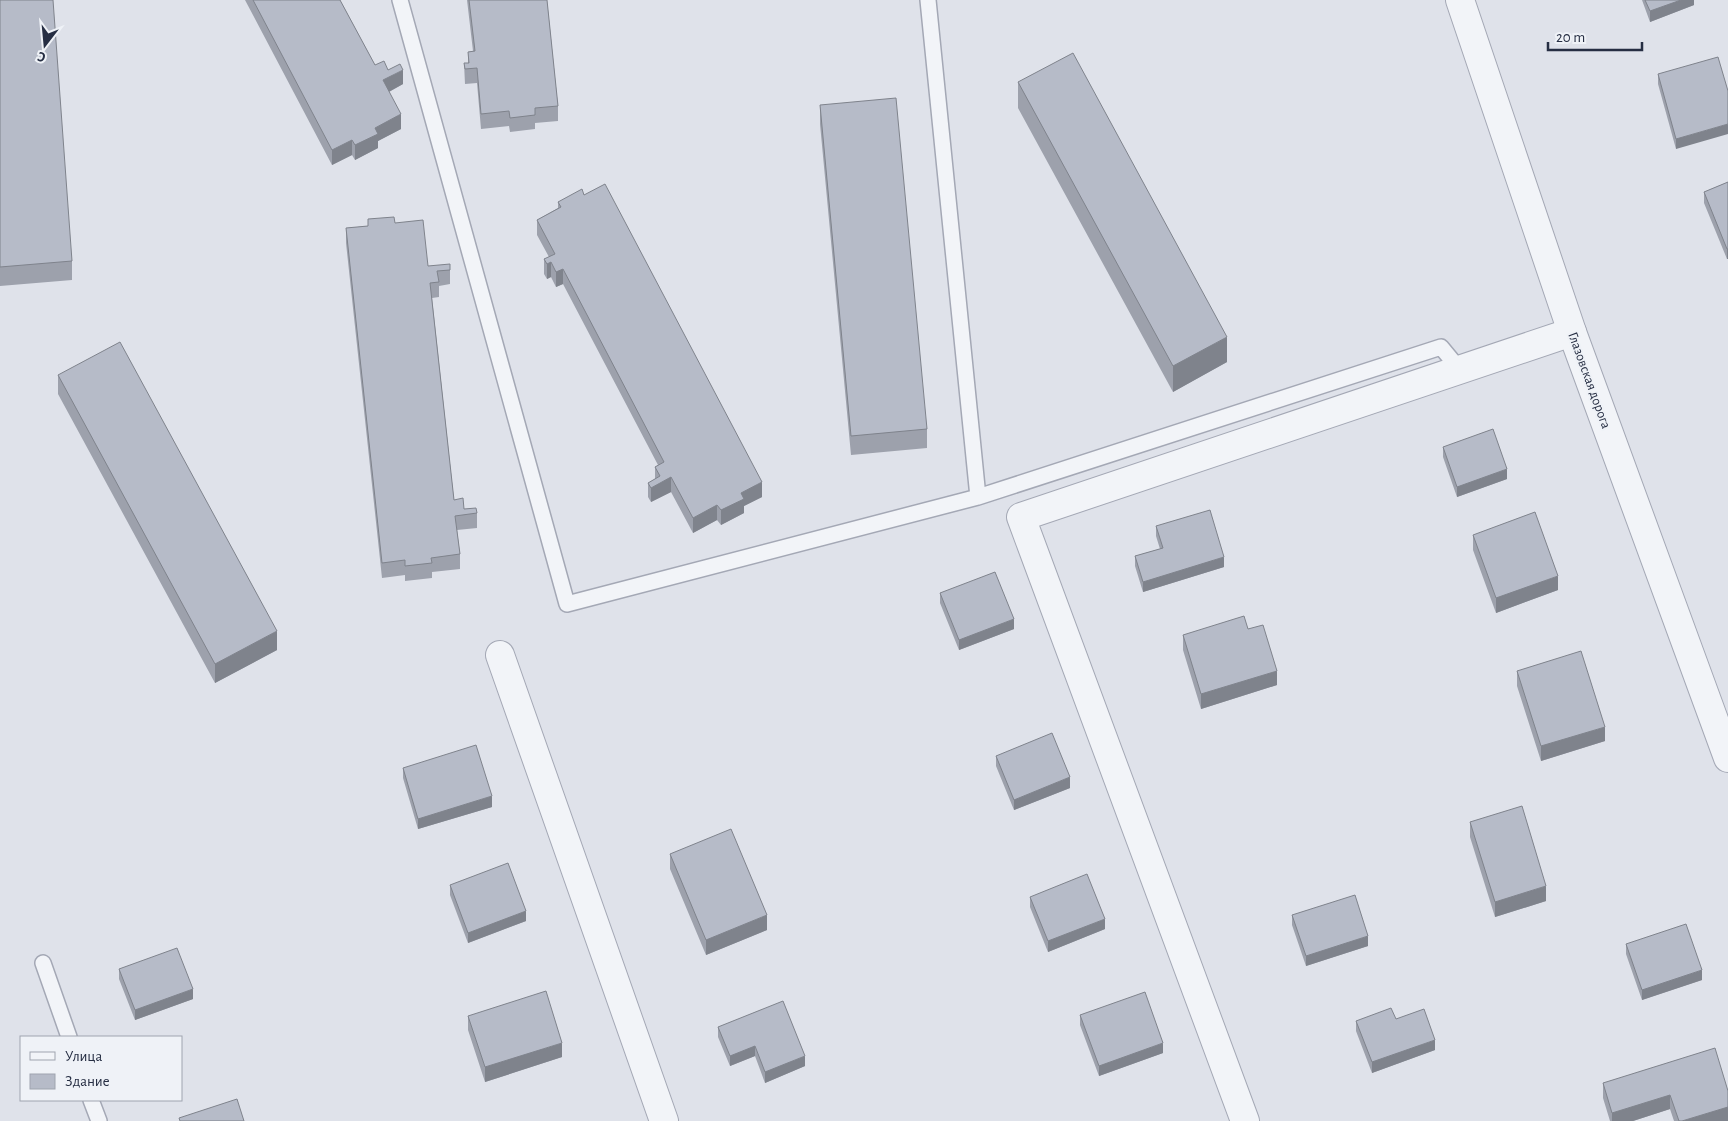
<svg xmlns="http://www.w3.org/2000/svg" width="1728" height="1121" font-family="'Alegreya Sans',sans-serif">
<rect width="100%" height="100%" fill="#dfe2ea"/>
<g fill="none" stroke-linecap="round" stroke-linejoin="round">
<defs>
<path id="service" d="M 400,0 L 567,604 L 978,497
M 928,0 L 978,497 L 1441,347 L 1460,370
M 43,963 L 69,1037
M 91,1100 L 99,1121"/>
<path id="minor" d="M 500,655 L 664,1121
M 1245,1121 L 1021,517 L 1572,332"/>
<path id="tertiary" d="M 1460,0 L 1572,332 L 1728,758"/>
</defs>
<use href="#service" stroke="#a4a8b5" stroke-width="18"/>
<use href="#minor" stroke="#a4a8b5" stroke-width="30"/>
<use href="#tertiary" stroke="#a4a8b5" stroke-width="30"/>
<use href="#service" stroke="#f2f4f8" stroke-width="15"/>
<use href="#minor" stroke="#f2f4f8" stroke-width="28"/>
<use href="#tertiary" stroke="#f2f4f8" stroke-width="28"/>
</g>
<path fill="#9da1ac" d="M 0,0 L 72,261 L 72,280 L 0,286 Z
M 245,0 L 340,0 L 375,65 L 388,70 L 403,84 L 389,92 L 401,129 L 378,141 L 378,148 L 355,160 L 352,155 L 332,165 Z
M 467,0 L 547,0 L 558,106 L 558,121 L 535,123 L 535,129 L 510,132 L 509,126 L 481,129 L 477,83 L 465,84 L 464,63 L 468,63 L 468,52 L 473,51 Z
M 1642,0 L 1694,0 L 1694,5 L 1650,22 Z
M 1658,74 L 1728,91 L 1676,149 L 1658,84 Z
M 1018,82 L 1227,362 L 1173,392 L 1018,108 Z
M 820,105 L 927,429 L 927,448 L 851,455 L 820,124 Z
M 1728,182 L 1728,259 L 1727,259 L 1704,203 L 1704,192 Z
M 584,195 L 762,497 L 744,506 L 744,513 L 721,525 L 717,520 L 693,533 L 671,492 L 651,502 L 648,497 L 648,483 L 655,479 L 655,467 L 658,465 L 563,284 L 556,287 L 551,277 L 547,279 L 544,274 L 544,259 L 549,257 L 537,235 L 537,220 L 558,208 L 558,202 Z
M 368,219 L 395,223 L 428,266 L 450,270 L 450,284 L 439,286 L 439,297 L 432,298 L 454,500 L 464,509 L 477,513 L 477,528 L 457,530 L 460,554 L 460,569 L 432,572 L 432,578 L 405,581 L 405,575 L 382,578 L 346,243 L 346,228 L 368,226 Z
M 58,375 L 277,650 L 215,683 L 58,394 Z
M 1443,447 L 1507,479 L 1457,497 L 1443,457 Z
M 1156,526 L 1224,567 L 1143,592 L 1135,566 L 1135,556 L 1160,549 L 1156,536 Z
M 1473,535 L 1558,590 L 1496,613 L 1473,550 Z
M 940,593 L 1014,629 L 959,650 L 940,603 Z
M 1248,629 L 1277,685 L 1201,709 L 1183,650 L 1183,635 Z
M 1517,671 L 1605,741 L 1541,761 L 1517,686 Z
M 996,756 L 1070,788 L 1014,810 L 996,766 Z
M 403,768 L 492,807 L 418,829 L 403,778 Z
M 1470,822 L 1546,901 L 1495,917 L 1470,837 Z
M 670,854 L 767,930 L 706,955 L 670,869 Z
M 450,885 L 526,921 L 468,943 L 450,895 Z
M 1030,897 L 1105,929 L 1048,952 L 1030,907 Z
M 1292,915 L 1368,946 L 1306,966 L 1292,925 Z
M 1626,944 L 1702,980 L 1642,1000 L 1626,954 Z
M 119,969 L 193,999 L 135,1020 L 119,979 Z
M 1080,1015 L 1163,1053 L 1099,1076 L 1080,1025 Z
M 468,1016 L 562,1057 L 485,1082 L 468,1030 Z
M 1356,1021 L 1435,1050 L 1372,1073 L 1356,1031 Z
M 718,1027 L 805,1066 L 765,1083 L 755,1056 L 730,1066 L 718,1037 Z
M 1603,1083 L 1728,1091 L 1728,1121 L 1674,1121 L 1670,1109 L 1633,1121 L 1610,1121 L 1603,1098 Z"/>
<path fill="#7f838c" d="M 1681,0 L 1694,0 L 1694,5 L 1650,22 L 1650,11 Z
M 403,70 L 403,84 L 383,95 L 383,80 Z
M 401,114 L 401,129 L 378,141 L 378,148 L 355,160 L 355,145 L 375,128 Z
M 1728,124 L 1728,134 L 1676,149 L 1676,139 Z
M 352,140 L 352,155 L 332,165 L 332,150 Z
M 1727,249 L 1728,249 L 1728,259 L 1727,259 Z
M 551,262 L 551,277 L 547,279 L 547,264 Z
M 563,269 L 563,284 L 556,287 L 556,272 Z
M 1227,337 L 1227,362 L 1173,392 L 1173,366 Z
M 1507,469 L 1507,479 L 1457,497 L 1457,487 Z
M 671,477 L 671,492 L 651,502 L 651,488 Z
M 762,482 L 762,497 L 744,506 L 744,513 L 721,525 L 721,510 L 741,493 Z
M 717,505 L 717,520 L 693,533 L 693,518 Z
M 1224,557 L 1224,567 L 1143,592 L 1143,582 Z
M 1558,576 L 1558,590 L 1496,613 L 1496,598 Z
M 1014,619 L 1014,629 L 959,650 L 959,640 Z
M 277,631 L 277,650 L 215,683 L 215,664 Z
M 1277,671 L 1277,685 L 1201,709 L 1201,694 Z
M 1605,727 L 1605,741 L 1541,761 L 1541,746 Z
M 1070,777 L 1070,788 L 1014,810 L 1014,800 Z
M 492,796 L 492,807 L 418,829 L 418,819 Z
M 1546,886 L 1546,901 L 1495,917 L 1495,902 Z
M 526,911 L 526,921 L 468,943 L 468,933 Z
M 767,915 L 767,930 L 706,955 L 706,940 Z
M 1105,919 L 1105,929 L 1048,952 L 1048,941 Z
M 1368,936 L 1368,946 L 1306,966 L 1306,956 Z
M 1702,970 L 1702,980 L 1642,1000 L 1642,990 Z
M 193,989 L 193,999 L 135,1020 L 135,1010 Z
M 1435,1040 L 1435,1050 L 1372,1073 L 1372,1062 Z
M 562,1043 L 562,1057 L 485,1082 L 485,1067 Z
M 1163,1043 L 1163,1053 L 1099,1076 L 1099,1066 Z
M 755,1046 L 755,1056 L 730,1066 L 730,1056 Z
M 805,1056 L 805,1066 L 765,1083 L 765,1072 Z
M 1670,1095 L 1670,1109 L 1633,1121 L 1612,1121 L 1612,1113 Z
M 1728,1107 L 1728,1121 L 1682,1121 Z"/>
<path fill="#b6bbc8" stroke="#7f838c" d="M 0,0 L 53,0 L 72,261 L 0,267 Z
M 253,0 L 340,0 L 375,65 L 384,61 L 388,70 L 400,64 L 403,70 L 383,80 L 401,114 L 375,128 L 378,134 L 355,145 L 352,140 L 332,150 Z
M 469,0 L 547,0 L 558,106 L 535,108 L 535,115 L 510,118 L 509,111 L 481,114 L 477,68 L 465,69 L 464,63 L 469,63 L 468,52 L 475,51 Z
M 1645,0 L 1681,0 L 1650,11 Z
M 1073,53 L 1227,337 L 1173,366 L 1018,82 Z
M 1718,57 L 1728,91 L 1728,124 L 1676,139 L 1658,74 Z
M 896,98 L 927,429 L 851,436 L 820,105 Z
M 1728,182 L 1728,249 L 1727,249 L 1704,192 Z
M 605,184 L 762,482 L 741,493 L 744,499 L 721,510 L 717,505 L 693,518 L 671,477 L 651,488 L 648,483 L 660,476 L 655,467 L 664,462 L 563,269 L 556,272 L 551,262 L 547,264 L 544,259 L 555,254 L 537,220 L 561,207 L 558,202 L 582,189 L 584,195 Z
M 394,217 L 395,223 L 423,220 L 428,266 L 450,264 L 450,270 L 437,271 L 439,282 L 430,283 L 454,500 L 463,498 L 464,509 L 476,508 L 477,513 L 455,516 L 460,554 L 431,558 L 432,563 L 405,566 L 405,560 L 382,563 L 346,228 L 368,226 L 368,219 Z
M 120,342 L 277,631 L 215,664 L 58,375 Z
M 1493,429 L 1507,469 L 1457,487 L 1443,447 Z
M 1210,510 L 1224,557 L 1143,582 L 1135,556 L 1163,548 L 1156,526 Z
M 1535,512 L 1558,576 L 1496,598 L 1473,535 Z
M 995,572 L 1014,619 L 959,640 L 940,593 Z
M 1244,616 L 1248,629 L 1263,625 L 1277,671 L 1201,694 L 1183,635 Z
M 1581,651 L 1605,727 L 1541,746 L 1517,671 Z
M 1052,733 L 1070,777 L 1014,800 L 996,756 Z
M 476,745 L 492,796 L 418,819 L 403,768 Z
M 1522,806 L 1546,886 L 1495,902 L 1470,822 Z
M 731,829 L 767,915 L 706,940 L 670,854 Z
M 508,863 L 526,911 L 468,933 L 450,885 Z
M 1087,874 L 1105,919 L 1048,941 L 1030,897 Z
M 1355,895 L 1368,936 L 1306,956 L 1292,915 Z
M 1686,924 L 1702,970 L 1642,990 L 1626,944 Z
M 177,948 L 193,989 L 135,1010 L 119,969 Z
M 546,991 L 562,1043 L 485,1067 L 468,1016 Z
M 1145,992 L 1163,1043 L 1099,1066 L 1080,1015 Z
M 783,1001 L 805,1056 L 765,1072 L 755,1046 L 730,1056 L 718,1027 Z
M 1391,1008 L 1396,1019 L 1424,1009 L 1435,1040 L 1372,1062 L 1356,1021 Z
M 1715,1048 L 1728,1091 L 1728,1107 L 1682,1121 L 1679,1121 L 1670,1095 L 1612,1113 L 1603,1083 Z
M 237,1099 L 244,1121 L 180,1121 L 179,1118 Z"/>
<g text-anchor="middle" stroke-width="4" stroke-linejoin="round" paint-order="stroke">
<g font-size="14" fill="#262e43" stroke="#eff2f7">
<text transform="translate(1590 380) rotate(70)" y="5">Глазовская дорога</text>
</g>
</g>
<rect x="20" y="1036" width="162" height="65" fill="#eff2f7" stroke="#9fa4af"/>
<rect x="30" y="1052" width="25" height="8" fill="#f2f4f8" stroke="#9fa4af"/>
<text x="65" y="1061" font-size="15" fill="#262e43">Улица</text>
<rect x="30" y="1074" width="25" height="15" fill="#b6bbc8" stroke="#9fa4af"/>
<text x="65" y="1086" font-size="15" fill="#262e43">Здание</text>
<g transform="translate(45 45) rotate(196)" stroke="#eff2f7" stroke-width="4" paint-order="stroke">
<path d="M0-4L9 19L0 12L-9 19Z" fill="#262e43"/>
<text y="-8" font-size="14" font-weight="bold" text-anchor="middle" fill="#262e43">С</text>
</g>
<path d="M1548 42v8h94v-8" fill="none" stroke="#262e43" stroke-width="2.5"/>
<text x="1556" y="42" font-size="15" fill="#262e43" stroke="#eff2f7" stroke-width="4" paint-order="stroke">20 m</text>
</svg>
